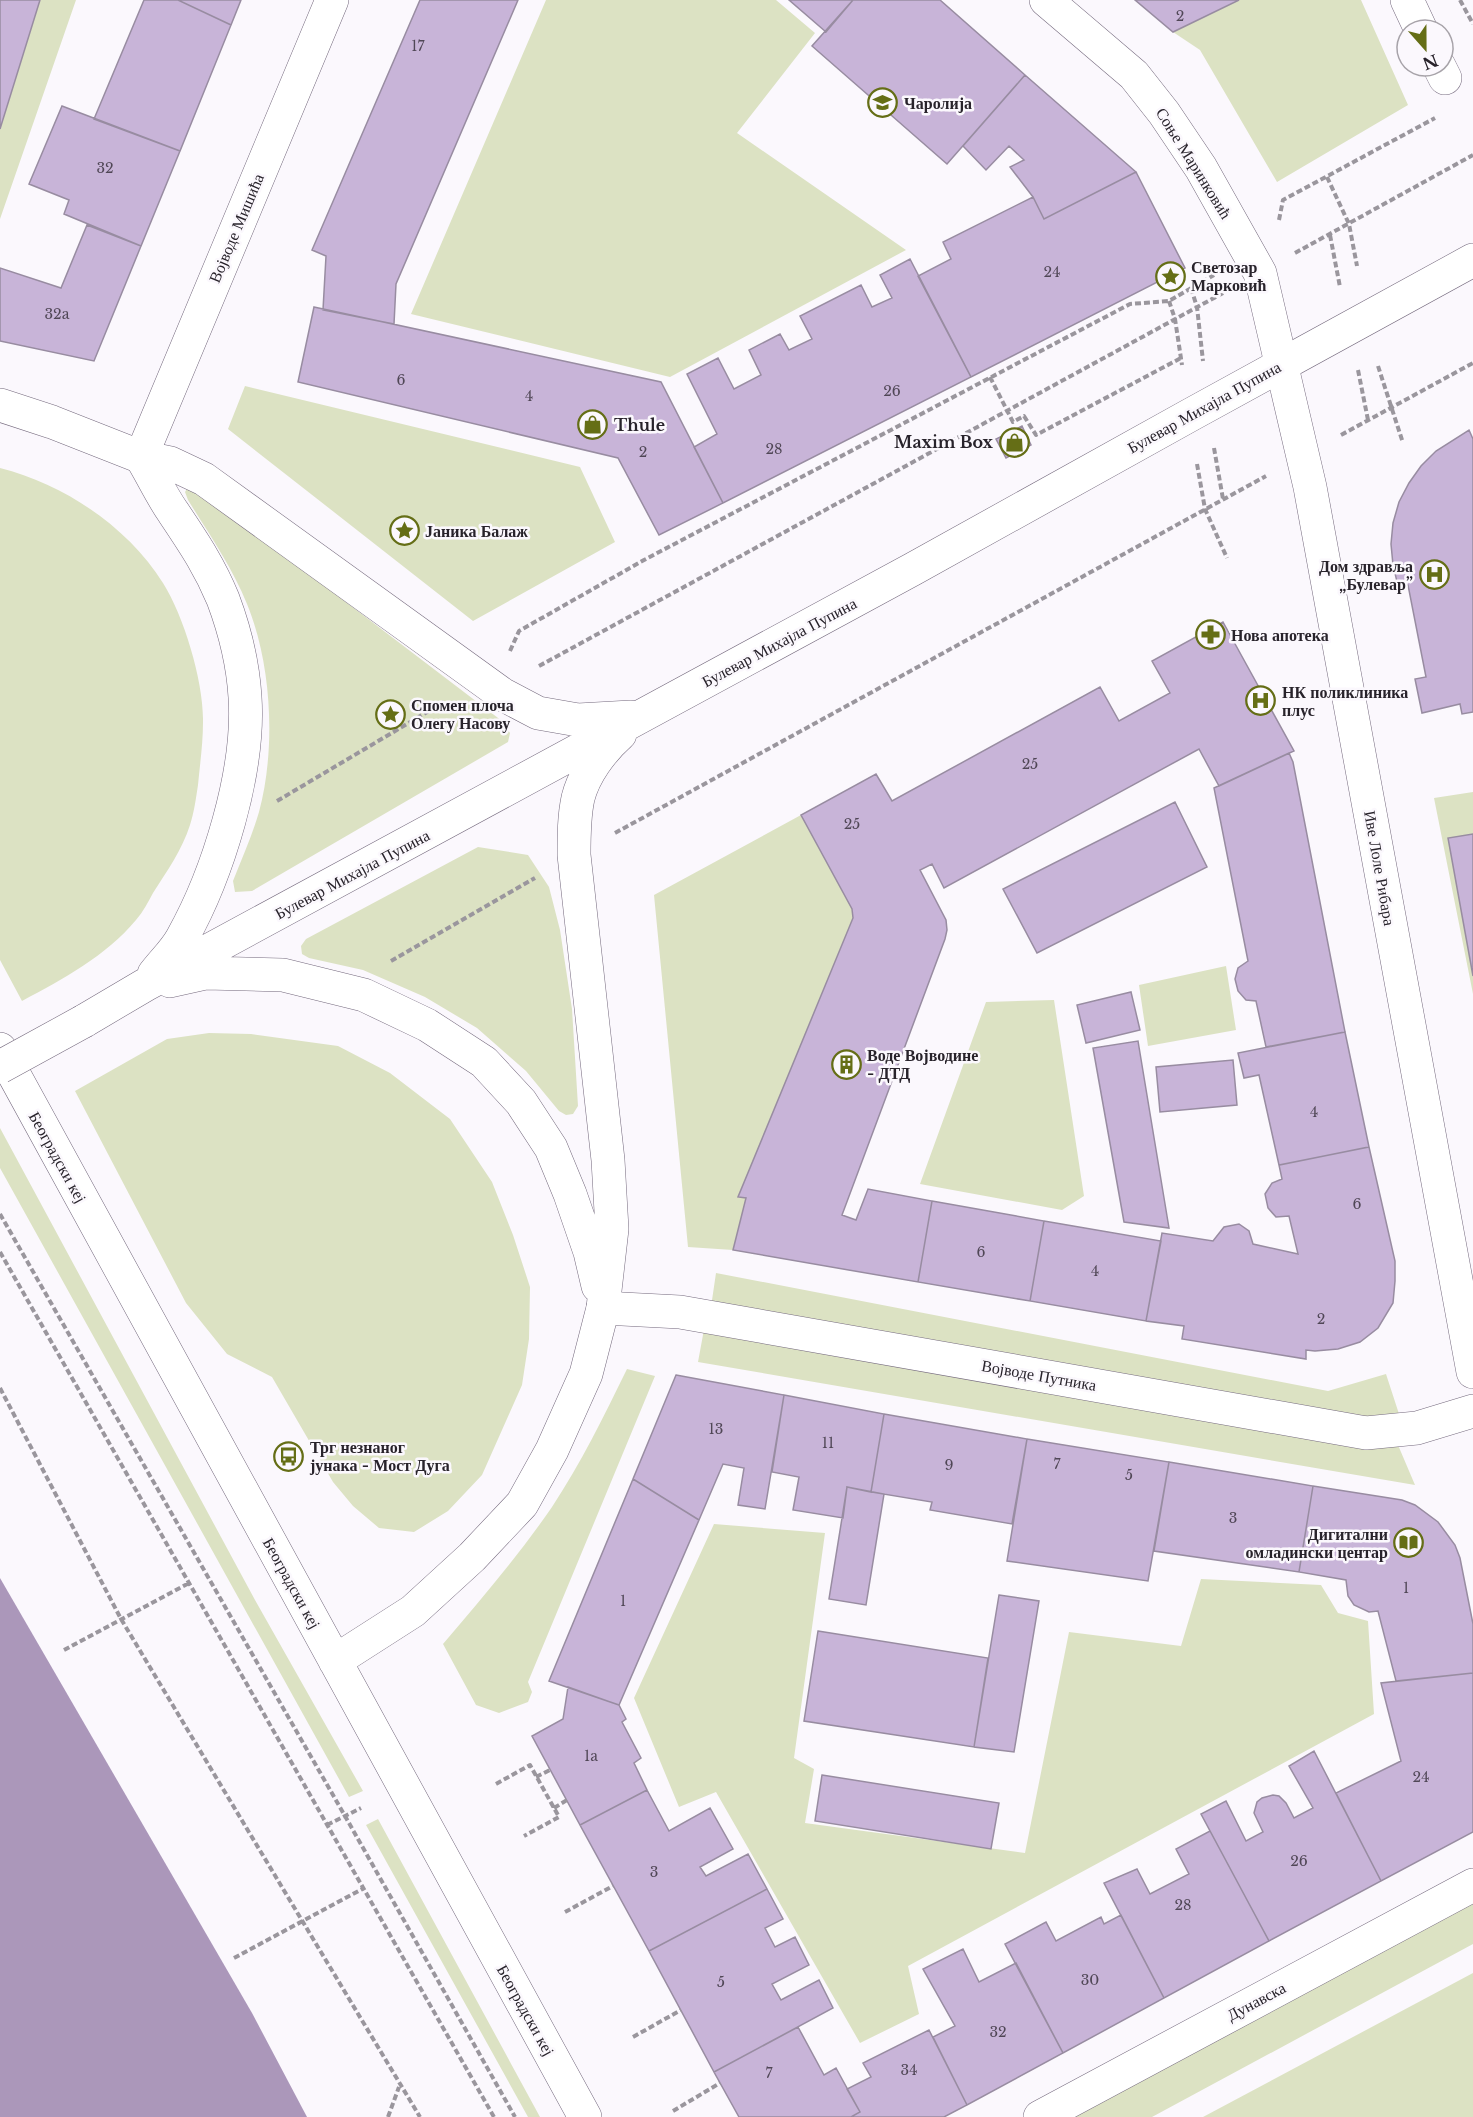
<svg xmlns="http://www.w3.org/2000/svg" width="1473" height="2117" font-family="'Libre Baskerville',serif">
<rect width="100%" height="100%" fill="#fbf8fd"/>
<path fill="#dce2c3" d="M 0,0 L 76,0 L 0,219 Z
M 546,0 L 776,0 L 815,33 L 737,133 L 906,250 L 670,377 L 411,314 Z
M 1239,0 L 1361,0 L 1408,105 L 1277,182 L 1200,50 L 1173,32 Z
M 245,386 L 580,467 L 615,542 L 473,621 L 228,429 Z
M 0,468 C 64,484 128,527 163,583 C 184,616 204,683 203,722 C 203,743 200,764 198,785 C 196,798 194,813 190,825 C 182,850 167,871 153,893 C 148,902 143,912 136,920 C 106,956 63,979 22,1001 L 0,960 Z
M 188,487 L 195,487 L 502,721 L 510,733 L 508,742 L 252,891 L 235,892 L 233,881 C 242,858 252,836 259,812 C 276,749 272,665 247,604 C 232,567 209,534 188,500 L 185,492 Z
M 1473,792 L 1473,994 L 1434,798 Z
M 801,815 L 852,909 L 853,918 L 738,1197 L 746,1198 L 733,1250 L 688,1247 L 654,895 Z
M 478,847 L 528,855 L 549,887 L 560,930 L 572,1009 L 578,1106 L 573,1114 L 566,1115 L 559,1111 L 526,1071 L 477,1028 L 425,997 L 363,970 L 309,958 L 302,954 L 301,946 L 306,939 Z
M 1226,966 L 1236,1030 L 1148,1046 L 1139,985 Z
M 1054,1000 L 1084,1196 L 1062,1210 L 920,1184 L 986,1002 Z
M 209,1033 L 251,1034 L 338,1046 L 390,1073 L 450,1119 L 492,1182 L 513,1235 L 530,1287 L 529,1339 L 522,1385 L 482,1475 L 448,1511 L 414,1532 L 379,1528 L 353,1506 L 333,1482 L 272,1377 L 227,1354 L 186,1303 L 75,1091 L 167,1039 Z
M 0,1128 L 255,1600 L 363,1791 L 349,1797 L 0,1168 Z
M 716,1273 L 1328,1391 L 1386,1374 L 1399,1414 L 1373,1422 L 711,1307 Z
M 705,1324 L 1398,1445 L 1415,1485 L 698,1362 Z
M 627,1369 L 655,1376 L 528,1682 L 532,1692 L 528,1702 L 499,1713 L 476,1705 L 443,1644 C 481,1599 519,1555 552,1507 C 581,1463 604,1416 627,1369 Z
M 714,1524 L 825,1533 L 794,1758 L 814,1769 L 805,1823 L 1025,1853 L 1069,1632 L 1181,1646 L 1201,1579 L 1321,1585 L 1338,1613 L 1368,1621 L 1374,1714 L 908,1966 L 919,2014 L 860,2043 L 716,1792 L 679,1807 L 634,1698 Z
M 378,1819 L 540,2117 L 528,2117 L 366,1825 Z
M 1473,1901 L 1473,1944 L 1152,2117 L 1074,2117 Z
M 1473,1973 L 1473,2117 L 1203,2117 Z"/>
<path fill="#ab97ba" d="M 0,1578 L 252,2013 L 307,2117 L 0,2117 Z"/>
<path fill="#c8b4d8" stroke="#988ca1" stroke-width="1.5" d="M 0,0 L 40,0 L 0,129 Z
M 144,0 L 178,0 L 231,25 L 180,151 L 94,119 Z
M 178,0 L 241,0 L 231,25 Z
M 420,0 L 518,0 L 396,284 L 394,324 L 323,310 L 326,256 L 312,250 Z
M 789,0 L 853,0 L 826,32 Z
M 853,0 L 940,0 L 1025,75 L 947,164 L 812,46 Z
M 1135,0 L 1239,0 L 1173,32 Z
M 1025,75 L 1136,172 L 1044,219 L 1033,197 L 1010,167 L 1024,160 L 1009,146 L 986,170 L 963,146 Z
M 62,106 L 180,151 L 141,246 L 64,214 L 69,200 L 29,184 Z
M 1136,172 L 1185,268 L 971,377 L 918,276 L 951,259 L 943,242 L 1033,197 L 1044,219 Z
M 87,225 L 141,246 L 94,361 L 0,341 L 0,268 L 61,288 Z
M 910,259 L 971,377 L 723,503 L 694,447 L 717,434 L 687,374 L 718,358 L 734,389 L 761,375 L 749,350 L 780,334 L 789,350 L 812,339 L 800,316 L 861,285 L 872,307 L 892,298 L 880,275 Z
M 314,307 L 661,382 L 723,503 L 659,535 L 618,458 L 298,382 Z
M 1022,426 L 1031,445 L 1006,458 L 996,439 Z
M 1469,430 L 1473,439 L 1473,712 L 1462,714 L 1460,704 L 1422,713 L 1415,679 L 1426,677 L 1408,585 L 1398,586 L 1393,565 L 1391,544 L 1393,523 L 1399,502 L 1409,483 L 1421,466 L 1436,451 Z
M 1223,622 L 1294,751 L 1219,786 L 1199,749 L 944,888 L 932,864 L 920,870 L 946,920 L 947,930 L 945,939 L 842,1215 L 856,1220 L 868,1189 L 932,1201 L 918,1282 L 733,1250 L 746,1198 L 738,1197 L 853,918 L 852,909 L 801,815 L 876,774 L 892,801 L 1100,687 L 1119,721 L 1170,693 L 1152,661 Z
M 1289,753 L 1293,762 L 1345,1032 L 1266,1047 L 1256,1001 L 1246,1000 L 1238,991 L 1235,979 L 1238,968 L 1248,961 L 1214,788 Z
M 1175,802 L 1207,867 L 1037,953 L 1003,889 Z
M 1473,834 L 1473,976 L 1448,838 Z
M 1131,992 L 1140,1030 L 1086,1043 L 1077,1005 Z
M 1345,1032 L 1369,1147 L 1279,1165 L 1259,1075 L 1244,1078 L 1238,1053 Z
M 1138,1041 L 1169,1228 L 1124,1222 L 1093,1048 Z
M 1233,1060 L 1237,1105 L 1160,1112 L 1156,1067 Z
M 1369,1147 L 1395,1261 L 1395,1281 L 1393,1303 L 1378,1328 L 1360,1342 L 1338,1349 L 1315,1351 L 1306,1350 L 1306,1359 L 1182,1339 L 1184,1326 L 1146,1321 L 1162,1233 L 1213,1241 L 1224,1227 L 1239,1224 L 1249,1231 L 1253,1244 L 1298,1254 L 1289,1216 L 1276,1217 L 1268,1208 L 1265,1194 L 1272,1183 L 1282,1179 L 1279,1165 Z
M 932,1201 L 1044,1221 L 1030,1301 L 918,1282 Z
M 1044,1221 L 1161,1241 L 1146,1321 L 1030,1301 Z
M 676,1375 L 784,1395 L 765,1509 L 738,1505 L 744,1468 L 723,1464 L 699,1520 L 633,1479 Z
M 784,1395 L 884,1414 L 871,1492 L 847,1487 L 843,1518 L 793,1510 L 799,1477 L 772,1472 Z
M 884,1414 L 1027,1439 L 1012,1524 L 930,1510 L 932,1502 L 871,1492 Z
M 1027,1439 L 1169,1462 L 1148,1581 L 1007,1561 Z
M 1169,1462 L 1313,1486 L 1299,1572 L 1154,1551 Z
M 633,1479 L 699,1520 L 619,1705 L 549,1681 Z
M 1313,1486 L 1402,1500 L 1415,1505 L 1438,1522 L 1455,1545 L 1460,1558 L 1473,1624 L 1473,1673 L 1396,1681 L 1378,1611 L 1369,1612 L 1354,1605 L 1348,1596 L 1346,1580 L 1299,1572 Z
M 847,1487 L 884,1494 L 866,1605 L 829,1599 Z
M 999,1595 L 1039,1601 L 1014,1752 L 974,1747 Z
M 818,1631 L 988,1658 L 974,1747 L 804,1721 Z
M 1473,1673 L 1473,1832 L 1381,1881 L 1336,1793 L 1401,1761 L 1381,1683 Z
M 568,1687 L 619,1705 L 626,1719 L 622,1722 L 641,1758 L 634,1763 L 647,1790 L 580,1825 L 532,1736 L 563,1719 Z
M 1314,1751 L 1381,1881 L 1269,1941 L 1201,1814 L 1226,1801 L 1246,1841 L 1263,1832 L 1254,1813 L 1257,1802 L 1262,1798 L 1273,1795 L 1279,1796 L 1286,1803 L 1294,1818 L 1313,1808 L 1289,1766 Z
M 822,1775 L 999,1803 L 991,1849 L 815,1821 Z
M 647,1790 L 669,1831 L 710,1808 L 733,1849 L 700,1867 L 706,1876 L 748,1854 L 767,1889 L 649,1951 L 580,1825 Z
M 1210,1831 L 1269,1941 L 1164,1998 L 1104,1883 L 1137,1869 L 1150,1894 L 1189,1874 L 1176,1849 Z
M 767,1889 L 783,1919 L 765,1928 L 775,1947 L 795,1937 L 809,1965 L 772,1984 L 781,2000 L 819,1980 L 833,2008 L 714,2072 L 649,1951 Z
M 1121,1915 L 1164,1998 L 1063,2053 L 1005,1944 L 1046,1922 L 1056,1941 L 1101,1917 L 1104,1924 Z
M 963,1949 L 979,1982 L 1016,1963 L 1063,2053 L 967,2105 L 933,2037 L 955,2026 L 923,1969 Z
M 798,2027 L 824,2075 L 836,2068 L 860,2112 L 851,2117 L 739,2117 L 714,2072 Z
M 929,2030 L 967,2105 L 944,2117 L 851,2117 L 860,2112 L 847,2089 L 871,2077 L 863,2063 Z"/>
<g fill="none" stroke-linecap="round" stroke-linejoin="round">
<defs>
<path id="minor" d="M 1046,0 L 1134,75 L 1164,113 L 1201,168 L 1260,273 L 1310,487 L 1473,1372
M 1407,0 L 1421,30
M 1439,66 L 1445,78
M 141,457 L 332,0
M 603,1308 L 680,1312 L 1366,1433 L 1417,1428 L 1473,1411
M 1040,2117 L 1473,1885"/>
<path id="secondary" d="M 0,405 L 52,422 L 141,457 L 170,463 L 204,479 L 502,694 L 538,713 L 578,720 L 631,717
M 141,457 C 152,475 161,495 173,512 C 193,542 209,565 223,599 C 235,631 243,664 245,697 C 250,771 218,874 182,938 C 175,951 163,962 154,974
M 170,981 L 206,973 L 283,975 L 364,995 L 427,1025 L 484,1062 L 521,1102 L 551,1148 L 570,1194 L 590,1252 L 598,1286
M 84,1021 L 145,985 L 913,569 L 1192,414 L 1473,260
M 0,1049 L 585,2117
M 335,1661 L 413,1611 L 472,1557 L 522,1504 L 552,1450 L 586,1374 L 603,1308 L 612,1229 L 608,1160 L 574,855 C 574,836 574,816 578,798 C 584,774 602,750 620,734"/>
</defs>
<use href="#minor" stroke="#756a7e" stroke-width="34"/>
<use href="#secondary" stroke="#756a7e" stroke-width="34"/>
<path stroke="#9a969d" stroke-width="4" stroke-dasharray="6 3" stroke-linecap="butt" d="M 1460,0 L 1473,24
M 1327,177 L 1349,224 L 1357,266
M 1279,220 L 1283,200 L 1435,118
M 1330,235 L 1340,287
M 1295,253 L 1473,155
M 1191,288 L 1197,307 L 1203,361
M 1169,301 L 1175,319 L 1182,365
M 1378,366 L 1403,443
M 1358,370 L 1368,420
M 990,377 L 1013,422 L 1024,416 L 1036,435 L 1181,358
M 1341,435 L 1473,363
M 1214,448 L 1223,499
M 1197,464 L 1205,509 L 1227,558
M 510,651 L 519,631 L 644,560 L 1130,304 L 1169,301 L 1214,275
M 539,666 L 1223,293
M 277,801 L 444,702
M 615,833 L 1266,476
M 391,961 L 535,878
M 0,1214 L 345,1816 L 515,2117
M 0,1252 L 494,2117
M 0,1388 L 121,1619 L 420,2117
M 64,1650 L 189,1583
M 536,1777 L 550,1770
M 496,1784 L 530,1765 L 559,1817 L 524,1836
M 554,1808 L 567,1800
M 327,1825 L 361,1808
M 565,1912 L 613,1886
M 234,1958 L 364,1888
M 633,2037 L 681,2010
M 673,2111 L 720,2083
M 388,2117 L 399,2087"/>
<use href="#minor" stroke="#fff" stroke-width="33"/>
<use href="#secondary" stroke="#fff" stroke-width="33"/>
<defs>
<path id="secondary-bridge" d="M 0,1067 L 84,1021"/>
</defs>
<use href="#secondary-bridge" stroke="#756a7e" stroke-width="34" stroke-linecap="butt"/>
<use href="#secondary-bridge" stroke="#fff" stroke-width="33"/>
</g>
<defs>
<symbol id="school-ring" viewBox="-11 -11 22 22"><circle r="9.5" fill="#fbf8fd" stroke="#656e16" stroke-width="1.5"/><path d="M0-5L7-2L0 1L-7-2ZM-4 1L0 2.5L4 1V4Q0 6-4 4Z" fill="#656e16"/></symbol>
<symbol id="sight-ring" viewBox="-11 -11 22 22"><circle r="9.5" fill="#fbf8fd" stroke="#656e16" stroke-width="1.5"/><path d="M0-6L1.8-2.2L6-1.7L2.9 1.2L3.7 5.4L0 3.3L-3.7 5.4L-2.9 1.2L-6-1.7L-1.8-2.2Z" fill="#656e16"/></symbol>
<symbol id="shop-ring" viewBox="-11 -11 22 22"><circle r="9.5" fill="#fbf8fd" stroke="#656e16" stroke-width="1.5"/><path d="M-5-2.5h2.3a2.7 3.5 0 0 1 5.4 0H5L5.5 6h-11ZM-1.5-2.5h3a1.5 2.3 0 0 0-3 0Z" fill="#656e16"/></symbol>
<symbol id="hospital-ring" viewBox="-11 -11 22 22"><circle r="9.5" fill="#fbf8fd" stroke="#656e16" stroke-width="1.5"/><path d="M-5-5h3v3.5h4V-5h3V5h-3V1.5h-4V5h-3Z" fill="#656e16"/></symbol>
<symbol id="pharmacy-ring" viewBox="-11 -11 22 22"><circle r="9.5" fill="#fbf8fd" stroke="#656e16" stroke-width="1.5"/><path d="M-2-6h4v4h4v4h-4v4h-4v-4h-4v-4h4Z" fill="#656e16"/></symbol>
<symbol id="building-ring" viewBox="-11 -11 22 22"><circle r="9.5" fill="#fbf8fd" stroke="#656e16" stroke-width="1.5"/><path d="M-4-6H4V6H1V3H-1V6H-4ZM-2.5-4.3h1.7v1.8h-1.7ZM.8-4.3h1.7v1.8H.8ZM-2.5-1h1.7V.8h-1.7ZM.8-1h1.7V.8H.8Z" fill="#656e16"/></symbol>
<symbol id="bus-ring" viewBox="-11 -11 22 22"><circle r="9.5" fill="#fbf8fd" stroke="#656e16" stroke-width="1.5"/><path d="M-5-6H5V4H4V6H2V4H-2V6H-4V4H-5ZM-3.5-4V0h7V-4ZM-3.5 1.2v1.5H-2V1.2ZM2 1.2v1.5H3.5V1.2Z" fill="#656e16"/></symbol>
<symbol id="library-ring" viewBox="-11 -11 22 22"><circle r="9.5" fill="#fbf8fd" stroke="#656e16" stroke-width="1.5"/><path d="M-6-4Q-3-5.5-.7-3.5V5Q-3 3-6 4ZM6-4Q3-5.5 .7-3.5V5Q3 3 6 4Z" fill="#656e16"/></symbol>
</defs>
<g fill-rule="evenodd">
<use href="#school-ring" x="866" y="86" width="33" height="33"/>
<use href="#sight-ring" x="1154" y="260" width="33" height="33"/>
<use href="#shop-ring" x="576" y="408" width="33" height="33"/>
<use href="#shop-ring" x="998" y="426" width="33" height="33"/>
<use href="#sight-ring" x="388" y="514" width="33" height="33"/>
<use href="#hospital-ring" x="1418" y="558" width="33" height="33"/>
<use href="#pharmacy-ring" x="1194" y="618" width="33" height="33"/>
<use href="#hospital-ring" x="1244" y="684" width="33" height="33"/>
<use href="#sight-ring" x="374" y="698" width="33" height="33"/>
<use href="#building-ring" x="830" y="1048" width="33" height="33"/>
<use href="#bus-ring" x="272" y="1440" width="33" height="33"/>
<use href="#library-ring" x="1392" y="1526" width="33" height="33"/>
</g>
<g text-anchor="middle" stroke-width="5" stroke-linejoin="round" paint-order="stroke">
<g font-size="14" fill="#504756">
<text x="1180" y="21">2</text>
<text x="418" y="51">17</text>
<text x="105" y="173">32</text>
<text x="1052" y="277">24</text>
<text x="57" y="319">32a</text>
<text x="401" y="385">6</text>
<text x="892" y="396">26</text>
<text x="529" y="401">4</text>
<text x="774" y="454">28</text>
<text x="643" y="457">2</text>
<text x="1030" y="769">25</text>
<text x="852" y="829">25</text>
<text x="1314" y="1117">4</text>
<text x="1357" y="1209">6</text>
<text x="981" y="1257">6</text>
<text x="1095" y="1276">4</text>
<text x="1321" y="1324">2</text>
<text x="716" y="1434">13</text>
<text x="828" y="1448">11</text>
<text x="1057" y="1469">7</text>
<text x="949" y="1470">9</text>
<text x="1129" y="1480">5</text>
<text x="1233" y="1523">3</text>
<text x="1406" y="1593">1</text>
<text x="623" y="1606">1</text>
<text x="591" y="1761">1a</text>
<text x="1421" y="1782">24</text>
<text x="1299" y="1866">26</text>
<text x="654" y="1877">3</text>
<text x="1183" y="1910">28</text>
<text x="1090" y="1985">30</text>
<text x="721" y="1987">5</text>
<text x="998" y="2037">32</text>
<text x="909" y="2075">34</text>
<text x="769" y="2078">7</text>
</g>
<g font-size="16" font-weight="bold" fill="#28232b" stroke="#fbf8fd" text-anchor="start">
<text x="904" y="109">Чаролија</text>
<text x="1191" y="273">Светозар<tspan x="1191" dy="18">Марковић</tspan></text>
<text x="614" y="431">Thule</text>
<text x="993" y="448" text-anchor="end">Maxim Box</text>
<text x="425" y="537">Јаника Балаж</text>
<text x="1413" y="572" text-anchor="end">Дом здравља<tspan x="1413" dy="18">„Булевар”</tspan></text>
<text x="1231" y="641">Нова апотека</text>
<text x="1282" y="698">НК поликлиника<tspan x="1282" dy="18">плус</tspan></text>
<text x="411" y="711">Спомен плоча<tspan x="411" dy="18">Олегу Насову</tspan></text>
<text x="867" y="1061">Воде Војводине<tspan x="867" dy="18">- ДТД</tspan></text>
<text x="310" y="1453">Трг незнаног<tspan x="310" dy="18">јунака - Мост Дуга</tspan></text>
<text x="1388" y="1540" text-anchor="end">Дигитални<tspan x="1388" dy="18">омладински центар</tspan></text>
</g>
<g font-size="16" fill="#28232b" stroke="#fbf8fd">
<text transform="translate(1194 163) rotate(58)" y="6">Соње Маринковић</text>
<text transform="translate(236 228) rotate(-67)" y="6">Војводе Мишића</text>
<text transform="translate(1204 407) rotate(-29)" y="6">Булевар Михајла Пупина</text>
<text transform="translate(779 642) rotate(-28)" y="6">Булевар Михајла Пупина</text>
<text transform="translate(1380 868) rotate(80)" y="6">Иве Лоле Рибара</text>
<text transform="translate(352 874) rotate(-28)" y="6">Булевар Михајла Пупина</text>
<text transform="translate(58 1157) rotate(61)" y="6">Београдски кеј</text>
<text transform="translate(1039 1375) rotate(10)" y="6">Војводе Путника</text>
<text transform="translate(292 1583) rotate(61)" y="6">Београдски кеј</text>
<text transform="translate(1256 2001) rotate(-28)" y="6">Дунавска</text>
<text transform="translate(526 2010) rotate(61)" y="6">Београдски кеј</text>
</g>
</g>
<g transform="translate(1425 48) rotate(159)"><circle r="28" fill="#fbf8fd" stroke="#a7a3a9" stroke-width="1.5"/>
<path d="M0-4.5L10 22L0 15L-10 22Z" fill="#656e16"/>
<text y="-9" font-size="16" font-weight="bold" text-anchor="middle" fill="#28232b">N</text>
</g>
</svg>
